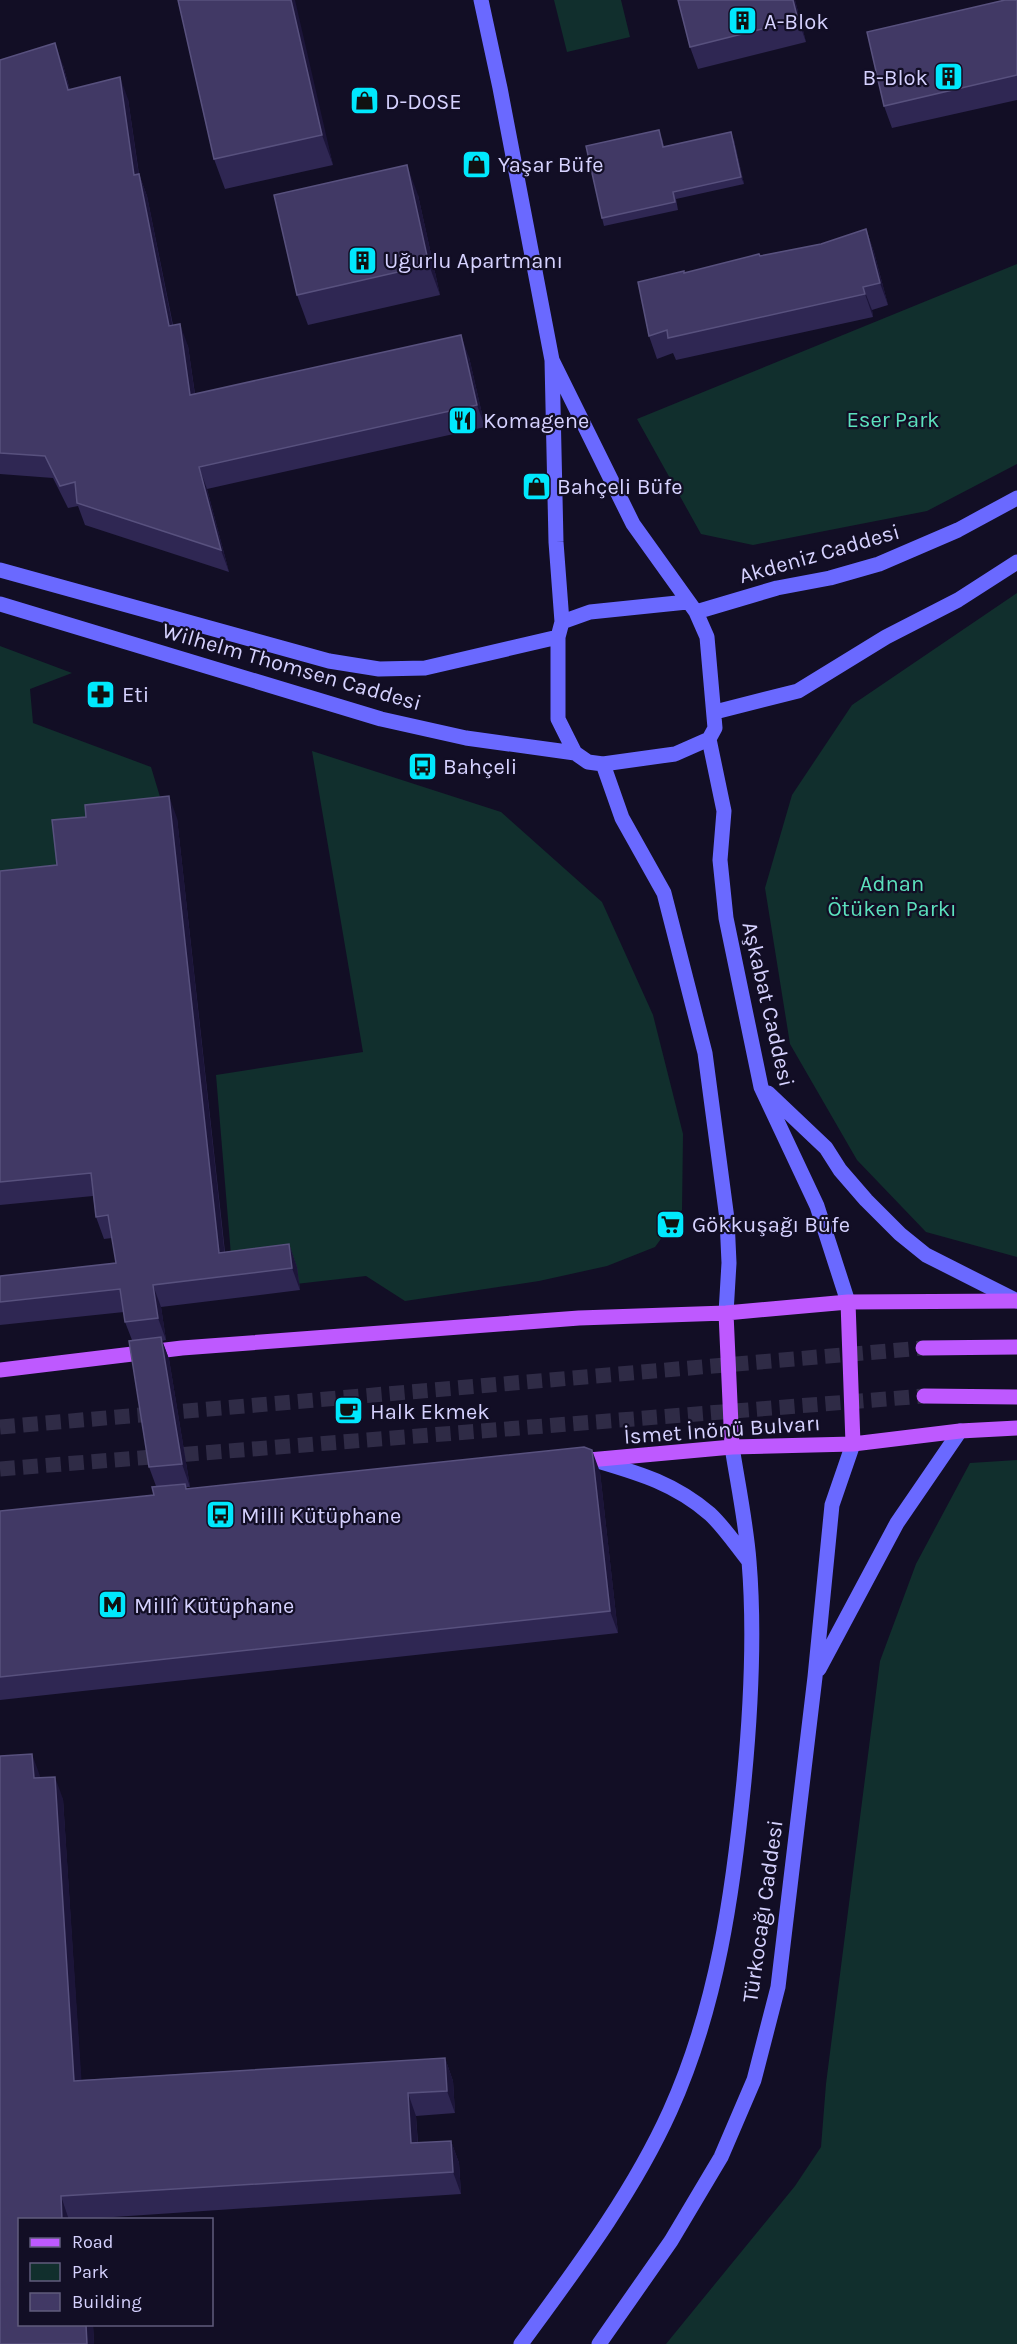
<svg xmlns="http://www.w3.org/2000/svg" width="1017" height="2344" font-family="Karla,sans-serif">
<rect width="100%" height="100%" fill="#120e25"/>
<path fill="#112f2d" d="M 554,0 L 621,0 L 630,37 L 567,52 Z
M 1017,264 L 1017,464 L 927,511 L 753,545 L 701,534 L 637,419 Z
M 1017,593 L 1017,1257 L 926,1232 L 857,1160 L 790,1044 L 765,888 L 792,795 L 852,705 Z
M 0,646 L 72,673 L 30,689 L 33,723 L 151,767 L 167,820 L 68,910 L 0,894 Z
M 312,751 L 501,812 L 602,902 L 653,1015 L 683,1134 L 682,1210 L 655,1247 L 607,1266 L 539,1281 L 405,1301 L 366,1276 L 234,1291 L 216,1075 L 363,1052 Z
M 1017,1460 L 1017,2344 L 666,2344 L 795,2186 L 821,2147 L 826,2084 L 880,1661 L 916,1564 L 970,1463 Z"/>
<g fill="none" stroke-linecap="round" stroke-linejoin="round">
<path stroke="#2f2b46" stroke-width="15" stroke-dasharray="15 8" stroke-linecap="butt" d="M 0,1427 L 923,1348
M 0,1469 L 924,1396"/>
<path stroke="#6a69ff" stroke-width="15" d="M 481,0 L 500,88 L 552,360 L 556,542 L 562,622 L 558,637 L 558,719 L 575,753 L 588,762 L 603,764 L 675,754 L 709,739 L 715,728 L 707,637 L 696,612 L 633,524 L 552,360
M 0,570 L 329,661 L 379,669 L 425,668 L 558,637
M 0,604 L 381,719 L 466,738 L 575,753
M 696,612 L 777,588 L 830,578 L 879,564 L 958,530 L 1017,498
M 562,622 L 590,612 L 687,602
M 715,712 L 798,691 L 886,637 L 958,600 L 1017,562
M 709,739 L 724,811 L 720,860 L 726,918 L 761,1087 L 817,1206 L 848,1302
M 603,764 L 622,818 L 664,893 L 705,1053 L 727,1219 L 729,1263 L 726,1313
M 768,1093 L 826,1148 L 840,1170 L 866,1200 L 900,1234 L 926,1255 L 1017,1301
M 594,1460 C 638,1473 674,1483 710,1514 C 724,1527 736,1545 748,1560
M 819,1669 L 897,1523 L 960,1431
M 521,2344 C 575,2270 632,2195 670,2111 C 717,2007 733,1893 744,1781 C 751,1708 755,1633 749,1561 C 746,1523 738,1485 732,1447
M 599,2344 L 671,2241 L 721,2157 L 754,2080 L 778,1987 L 815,1677 L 832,1505 L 853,1444"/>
<path stroke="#be59ff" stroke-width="15" d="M 848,1302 L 853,1444
M 726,1313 L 732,1447
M 923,1348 L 1017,1347
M 0,1370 L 182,1348 L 579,1318 L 726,1313 L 848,1302 L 1017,1301
M 924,1396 L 1017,1397
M 578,1461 L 732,1447 L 853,1444 L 960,1431 L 1017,1428"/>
</g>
<path fill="#2f2753" d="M 291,0 L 333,165 L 225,189 L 214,159 Z
M 678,0 L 795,0 L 806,42 L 698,69 L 690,47 Z
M 1017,0 L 1017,100 L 892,128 L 884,106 Z
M 0,60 L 63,65 L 70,90 L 128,99 L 139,174 L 147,196 L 173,325 L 188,346 L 195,394 L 469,357 L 485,427 L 207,489 L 229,572 L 85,525 L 78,506 L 68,508 L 53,478 L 0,474 Z
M 662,138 L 664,147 L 734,140 L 744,184 L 676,199 L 678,210 L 604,226 L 602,218 Z
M 418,195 L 440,295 L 308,325 L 297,295 Z
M 866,229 L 874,252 L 888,305 L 872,310 L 873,317 L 676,360 L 673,353 L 657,359 L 649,336 L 685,273 L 760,256 L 821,244 Z
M 177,818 L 225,1252 L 289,1244 L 297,1267 L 300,1290 L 161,1307 L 166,1340 L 162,1341 L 169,1359 L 190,1487 L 186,1487 L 187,1489 L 600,1472 L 618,1633 L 0,1700 L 0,1511 L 154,1495 L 156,1486 L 149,1467 L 132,1340 L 125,1322 L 124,1312 L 0,1325 L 0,1276 L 116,1263 L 112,1238 L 104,1239 L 96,1217 L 93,1196 L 0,1205 L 0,871 L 57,865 Z
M 40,1776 L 40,1778 L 63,1799 L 81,2080 L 445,2058 L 453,2081 L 455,2113 L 416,2116 L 418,2143 L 451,2141 L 459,2163 L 461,2194 L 69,2220 L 20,2220 L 20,2325 L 93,2325 L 94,2344 L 0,2344 Z"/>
<path fill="#1c1539" d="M 291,0 L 295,0 L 333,165 L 322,135 Z
M 793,0 L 795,0 L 806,42 L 798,20 Z
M 55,43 L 63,65 L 76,112 L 68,90 Z
M 120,77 L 128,99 L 142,197 L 134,175 Z
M 731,132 L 734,140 L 744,184 L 741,177 Z
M 407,165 L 418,195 L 440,295 L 429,265 Z
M 139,174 L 147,196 L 177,348 L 169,326 Z
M 866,229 L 874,252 L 888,305 L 880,283 Z
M 863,287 L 872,310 L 873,317 L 865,294 Z
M 180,324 L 188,346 L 198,417 L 190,395 Z
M 461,335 L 469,357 L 485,427 L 477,405 Z
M 199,467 L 207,489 L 229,572 L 221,550 Z
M 169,796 L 177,818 L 227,1275 L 219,1253 Z
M 289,1244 L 297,1267 L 300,1290 L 292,1268 Z
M 153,1285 L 161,1307 L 166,1340 L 158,1318 Z
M 161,1337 L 169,1359 L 190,1487 L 182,1464 Z
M 592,1450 L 600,1472 L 618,1633 L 610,1611 Z
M 32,1754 L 40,1776 L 42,1801 L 34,1778 Z
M 55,1777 L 63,1799 L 83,2103 L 74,2081 Z
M 445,2058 L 453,2081 L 455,2113 L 447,2091 Z
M 408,2093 L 416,2116 L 419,2165 L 411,2143 Z
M 451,2141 L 459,2163 L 461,2194 L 453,2172 Z
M 61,2196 L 69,2220 L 62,2220 Z
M 86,2325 L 93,2325 L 94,2344 L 87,2344 Z"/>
<path fill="#413965" stroke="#58517e" stroke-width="1.5" d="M 178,0 L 291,0 L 322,135 L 214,159 Z
M 678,0 L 793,0 L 798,20 L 690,47 Z
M 1005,0 L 1017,0 L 1017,75 L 884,106 L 867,32 Z
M 55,43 L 68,90 L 120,77 L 134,175 L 139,174 L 169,326 L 180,324 L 190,395 L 461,335 L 477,405 L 199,467 L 221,550 L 77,503 L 75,482 L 60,486 L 45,456 L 0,453 L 0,60 Z
M 659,130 L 663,147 L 731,132 L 741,177 L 673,192 L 675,202 L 602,218 L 586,146 Z
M 407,165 L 429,265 L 297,295 L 274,195 Z
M 866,229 L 880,283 L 863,287 L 865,294 L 668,338 L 667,330 L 649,336 L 638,282 L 684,271 L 684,273 L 759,254 L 760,256 L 821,244 Z
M 169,796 L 219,1253 L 289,1244 L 292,1268 L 153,1285 L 158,1318 L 125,1322 L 120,1289 L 0,1302 L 0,1276 L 116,1263 L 108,1215 L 96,1217 L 91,1173 L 0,1182 L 0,871 L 57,865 L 52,820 L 86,817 L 85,805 Z
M 161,1337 L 182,1464 L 149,1467 L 129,1341 Z
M 584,1447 L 592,1450 L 610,1611 L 0,1677 L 0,1511 L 154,1495 L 152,1487 L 185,1484 L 186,1489 Z
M 32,1754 L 34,1778 L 55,1777 L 74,2081 L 445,2058 L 447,2091 L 408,2093 L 411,2143 L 451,2141 L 453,2172 L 61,2196 L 62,2220 L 20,2220 L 20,2325 L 86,2325 L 87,2344 L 0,2344 L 0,1756 Z"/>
<defs>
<symbol id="building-square" viewBox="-11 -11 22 22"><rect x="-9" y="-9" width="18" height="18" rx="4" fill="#00e8fd" stroke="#120e25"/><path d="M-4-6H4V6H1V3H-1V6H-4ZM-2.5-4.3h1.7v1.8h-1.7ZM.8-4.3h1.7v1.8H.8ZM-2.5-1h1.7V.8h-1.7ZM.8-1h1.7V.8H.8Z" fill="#111"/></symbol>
<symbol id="shop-square" viewBox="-11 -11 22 22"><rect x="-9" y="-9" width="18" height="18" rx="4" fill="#00e8fd" stroke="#120e25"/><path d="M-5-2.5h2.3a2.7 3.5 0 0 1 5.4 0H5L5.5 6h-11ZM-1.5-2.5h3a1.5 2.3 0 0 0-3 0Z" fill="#111"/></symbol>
<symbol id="restaurant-square" viewBox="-11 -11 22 22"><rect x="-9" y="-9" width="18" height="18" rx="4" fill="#00e8fd" stroke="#120e25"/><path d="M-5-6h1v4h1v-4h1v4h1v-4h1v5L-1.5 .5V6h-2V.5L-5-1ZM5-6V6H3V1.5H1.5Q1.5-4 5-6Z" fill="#111"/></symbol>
<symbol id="pharmacy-square" viewBox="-11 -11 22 22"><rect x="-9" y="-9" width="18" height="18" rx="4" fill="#00e8fd" stroke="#120e25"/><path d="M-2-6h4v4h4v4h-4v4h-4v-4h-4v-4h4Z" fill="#111"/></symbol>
<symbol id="bus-square" viewBox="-11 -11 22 22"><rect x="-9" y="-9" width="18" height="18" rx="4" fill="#00e8fd" stroke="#120e25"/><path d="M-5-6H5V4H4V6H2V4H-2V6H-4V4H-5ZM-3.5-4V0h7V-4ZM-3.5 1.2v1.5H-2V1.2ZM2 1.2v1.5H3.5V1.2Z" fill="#111"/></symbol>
<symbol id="supermarket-square" viewBox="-11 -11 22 22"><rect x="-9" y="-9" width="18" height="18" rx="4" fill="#00e8fd" stroke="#120e25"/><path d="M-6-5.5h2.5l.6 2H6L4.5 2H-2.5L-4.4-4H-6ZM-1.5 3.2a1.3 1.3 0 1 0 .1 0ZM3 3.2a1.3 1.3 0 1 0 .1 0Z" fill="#111"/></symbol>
<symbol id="cafe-square" viewBox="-11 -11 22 22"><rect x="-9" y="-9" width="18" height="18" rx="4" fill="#00e8fd" stroke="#120e25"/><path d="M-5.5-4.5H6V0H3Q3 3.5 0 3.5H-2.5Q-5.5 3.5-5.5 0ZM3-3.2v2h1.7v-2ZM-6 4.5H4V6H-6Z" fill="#111"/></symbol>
<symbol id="metro-square" viewBox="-11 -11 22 22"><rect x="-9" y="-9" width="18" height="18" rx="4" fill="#00e8fd" stroke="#120e25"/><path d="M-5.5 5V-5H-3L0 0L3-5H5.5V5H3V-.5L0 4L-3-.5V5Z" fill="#111"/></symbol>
</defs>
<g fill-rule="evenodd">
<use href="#building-square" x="726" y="4" width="33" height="33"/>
<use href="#building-square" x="932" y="60" width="33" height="33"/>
<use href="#shop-square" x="348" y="84" width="33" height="33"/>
<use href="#shop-square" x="460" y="148" width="33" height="33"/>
<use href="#building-square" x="346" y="244" width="33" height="33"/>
<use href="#restaurant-square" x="446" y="404" width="33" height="33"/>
<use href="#shop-square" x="520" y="470" width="33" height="33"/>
<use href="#pharmacy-square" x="84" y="678" width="33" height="33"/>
<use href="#bus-square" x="406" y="750" width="33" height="33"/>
<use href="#supermarket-square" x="654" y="1208" width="33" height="33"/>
<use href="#cafe-square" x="332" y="1394" width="33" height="33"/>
<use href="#bus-square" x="204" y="1498" width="33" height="33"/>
<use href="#metro-square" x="96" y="1588" width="33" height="33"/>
</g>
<g text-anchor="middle" stroke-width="4.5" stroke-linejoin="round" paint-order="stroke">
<g font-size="22" fill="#d6d2ff" stroke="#120e25" text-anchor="start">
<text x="764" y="29">A-Blok</text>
<text x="928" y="85" text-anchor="end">B-Blok</text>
<text x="385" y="109">D-DOSE</text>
<text x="498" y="172">Yaşar Büfe</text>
<text x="384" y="268">Uğurlu Apartmanı</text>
<text x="483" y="428">Komagene</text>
<text x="557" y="494">Bahçeli Büfe</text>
<text x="122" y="702">Eti</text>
<text x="443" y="774">Bahçeli</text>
<text x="692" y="1232">Gökkuşağı Büfe</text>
<text x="370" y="1419">Halk Ekmek</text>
<text x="241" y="1523">Milli Kütüphane</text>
<text x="134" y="1613">Millî Kütüphane</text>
</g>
<g font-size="22" fill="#5ce1bd" stroke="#120e25">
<text x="893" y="427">Eser Park</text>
<text x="892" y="891">Adnan<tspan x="892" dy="25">Ötüken Parkı</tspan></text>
</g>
<g font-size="22" fill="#d6d2ff" stroke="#120e25">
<text transform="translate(819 553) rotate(-16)" y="8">Akdeniz Caddesi</text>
<text transform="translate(292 666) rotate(16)" y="8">Wilhelm Thomsen Caddesi</text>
<text transform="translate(769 1004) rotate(77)" y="8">Aşkabat Caddesi</text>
<text transform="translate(722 1429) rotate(-4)" y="8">İsmet İnönü Bulvarı</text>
<text transform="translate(762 1911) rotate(-82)" y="8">Türkocağı Caddesi</text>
</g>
</g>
<rect x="18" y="2218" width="195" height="108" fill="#120e25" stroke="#605c7c" stroke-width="1.5"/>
<rect x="30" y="2238" width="30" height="9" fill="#be59ff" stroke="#605c7c" stroke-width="1.5"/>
<text x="72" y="2248" font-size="18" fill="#d6d2ff">Road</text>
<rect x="30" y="2263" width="30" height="18" fill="#112f2d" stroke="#605c7c" stroke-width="1.5"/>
<text x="72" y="2278" font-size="18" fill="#d6d2ff">Park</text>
<rect x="30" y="2293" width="30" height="18" fill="#413965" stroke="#605c7c" stroke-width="1.5"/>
<text x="72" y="2308" font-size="18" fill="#d6d2ff">Building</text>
</svg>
